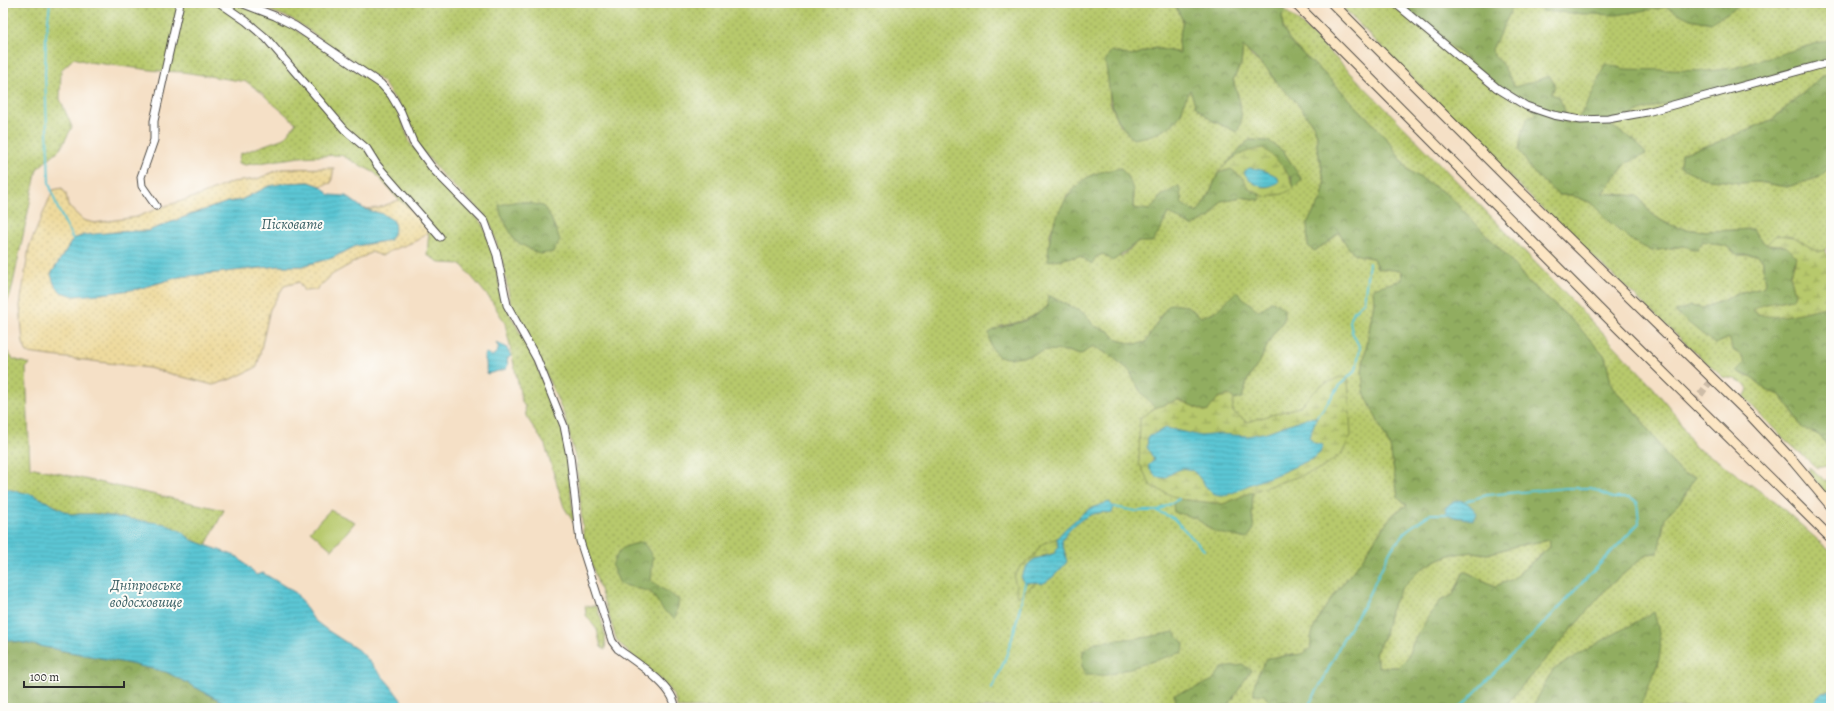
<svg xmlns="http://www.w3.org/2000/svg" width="1834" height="711" font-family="Alegreya,serif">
<defs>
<pattern id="grass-dots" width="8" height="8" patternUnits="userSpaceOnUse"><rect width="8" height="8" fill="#b7c96c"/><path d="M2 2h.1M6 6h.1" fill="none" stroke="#95a359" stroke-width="1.8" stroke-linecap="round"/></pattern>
<pattern id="forest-crowns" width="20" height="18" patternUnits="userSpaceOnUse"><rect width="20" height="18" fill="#91ad60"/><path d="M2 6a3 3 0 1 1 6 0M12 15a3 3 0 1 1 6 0" fill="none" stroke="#778d4f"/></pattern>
<pattern id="wetland-marsh" width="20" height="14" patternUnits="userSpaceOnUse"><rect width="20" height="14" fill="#b7c96c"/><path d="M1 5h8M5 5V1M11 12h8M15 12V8" fill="none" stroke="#95a359"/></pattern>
<pattern id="sand-dots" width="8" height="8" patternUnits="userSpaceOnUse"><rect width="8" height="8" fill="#eeda9e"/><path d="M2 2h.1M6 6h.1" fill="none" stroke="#cb8" stroke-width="1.8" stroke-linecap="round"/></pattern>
<pattern id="water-rules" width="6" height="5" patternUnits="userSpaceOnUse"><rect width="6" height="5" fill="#5bc6d4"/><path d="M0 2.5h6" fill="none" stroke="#4faab6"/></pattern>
</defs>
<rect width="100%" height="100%" fill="#fdfcf7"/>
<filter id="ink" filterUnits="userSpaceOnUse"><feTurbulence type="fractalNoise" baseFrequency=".025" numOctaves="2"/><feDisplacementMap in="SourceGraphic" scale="8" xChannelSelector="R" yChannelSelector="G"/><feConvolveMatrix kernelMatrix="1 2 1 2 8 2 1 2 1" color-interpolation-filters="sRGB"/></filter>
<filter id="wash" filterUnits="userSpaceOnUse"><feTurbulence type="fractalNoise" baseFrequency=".012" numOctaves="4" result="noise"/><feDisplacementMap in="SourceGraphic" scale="16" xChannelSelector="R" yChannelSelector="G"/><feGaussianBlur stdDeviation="0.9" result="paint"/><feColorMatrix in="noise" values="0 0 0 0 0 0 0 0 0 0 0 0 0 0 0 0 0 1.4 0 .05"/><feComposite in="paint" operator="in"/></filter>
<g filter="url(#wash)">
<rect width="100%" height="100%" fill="#f5e0c6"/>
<path fill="url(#grass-dots)" stroke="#717a4c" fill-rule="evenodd" d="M 3,3 L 236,3 L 287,24 L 379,86 L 390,97 L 401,118 L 410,143 L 483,224 L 494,257 L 500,289 L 506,306 L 533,358 L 562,426 L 567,454 L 574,523 L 564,507 L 545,445 L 526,416 L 525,407 L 522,402 L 505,323 L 491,300 L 461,264 L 441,263 L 427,255 L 429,230 L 419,215 L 399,200 L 375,173 L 341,155 L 300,157 L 245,165 L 238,163 L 240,154 L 284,138 L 296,123 L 270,101 L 262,93 L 247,82 L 183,72 L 159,71 L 88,62 L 74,58 L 61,70 L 60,99 L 72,127 L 61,148 L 37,169 L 11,293 L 3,311 Z
M 249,3 L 1174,3 L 1183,21 L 1179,39 L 1180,53 L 1155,48 L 1131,56 L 1109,84 L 1110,103 L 1121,127 L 1181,114 L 1185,97 L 1190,89 L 1196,107 L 1211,120 L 1237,132 L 1240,102 L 1233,80 L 1241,64 L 1243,46 L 1251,56 L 1268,70 L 1277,83 L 1297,103 L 1314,126 L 1317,135 L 1317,146 L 1325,184 L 1321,200 L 1307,223 L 1327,243 L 1339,232 C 1350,251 1350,255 1373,258 L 1377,268 L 1401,270 L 1402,280 L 1373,289 L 1374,302 L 1362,371 L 1364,392 L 1390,447 L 1398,497 L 1407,505 C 1401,509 1394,512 1390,518 C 1379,530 1372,545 1362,559 C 1348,579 1306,623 1312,648 L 1302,654 L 1268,658 L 1264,695 L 1295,700 L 1292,708 L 677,708 C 680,689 630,657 617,641 L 584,541 L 576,461 L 565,417 L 539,358 L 511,306 L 503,264 L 491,225 L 481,212 L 445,178 L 414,141 L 408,118 L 383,82 L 292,19 ZM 1249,140 L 1269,141 L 1284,152 L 1302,180 L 1294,188 L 1266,197 L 1259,193 L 1260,200 L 1241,197 L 1221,201 L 1211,217 L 1168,213 L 1160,231 L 1137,242 L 1122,256 L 1103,254 L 1096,256 L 1092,263 L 1080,256 L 1048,261 L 1050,233 L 1067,196 L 1089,176 L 1134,195 L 1133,208 L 1150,210 L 1161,196 L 1181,204 L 1197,213 L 1209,195 L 1218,173 ZM 1236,293 L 1259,312 L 1284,320 L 1273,334 L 1259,363 L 1248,379 L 1242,397 L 1178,400 L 1140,391 L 1129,370 L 1110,355 L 1093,346 L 1080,355 L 1068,351 L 1046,350 L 1028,356 L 1011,358 L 1000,326 C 1019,323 1033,318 1048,306 L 1048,295 L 1085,314 L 1094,326 L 1109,331 L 1117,340 L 1133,344 L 1145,343 L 1155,330 L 1160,316 L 1187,306 L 1201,317 L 1216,311 Z
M 1338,3 L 1831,3 L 1831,72 L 1825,74 L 1773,119 L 1721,141 L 1681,154 L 1680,166 L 1703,178 L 1739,183 L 1759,182 L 1787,187 L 1820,177 L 1831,166 L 1831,242 L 1825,250 L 1818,252 L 1776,235 L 1766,245 L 1759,239 L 1753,229 C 1719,230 1676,238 1649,211 C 1645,206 1641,201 1638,196 L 1602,193 L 1627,163 L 1558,195 L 1571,195 L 1592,203 L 1607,220 L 1652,251 L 1684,246 L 1697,250 L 1703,241 L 1726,246 L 1738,255 L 1757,255 L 1763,260 L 1763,268 L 1766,282 L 1763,287 L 1737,293 L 1724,300 L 1703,308 L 1690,306 L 1697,329 L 1715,344 L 1729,338 C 1734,351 1740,352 1745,363 L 1737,371 L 1746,376 L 1753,378 L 1768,391 L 1780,395 L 1793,412 L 1802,428 L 1819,435 L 1825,442 L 1831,454 L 1831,465 L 1817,468 L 1781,436 L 1744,397 L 1748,390 C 1742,379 1735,379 1723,377 L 1701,358 L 1535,202 Z
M 1286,11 L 1309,31 L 1393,116 L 1511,237 L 1647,380 L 1674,413 L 1695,447 L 1718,461 L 1779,505 L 1831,552 L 1831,689 L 1822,693 L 1807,708 L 1503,708 L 1608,587 L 1647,554 L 1662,536 L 1665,517 L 1682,500 L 1695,476 L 1684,475 L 1668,458 L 1636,412 L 1612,387 L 1605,356 L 1574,322 L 1528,282 L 1508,257 L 1448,195 L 1408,170 L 1390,143 L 1377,128 L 1328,77 L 1292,44 L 1283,29 L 1282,15 Z
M 3,346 L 13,359 L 30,364 L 26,368 L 30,467 L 224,510 L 206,545 L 192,540 L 181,531 L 145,522 L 95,514 L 70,514 L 34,495 L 3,488 Z
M 1809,467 L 1831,485 L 1831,494 L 1828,492 L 1826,494 L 1809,472 Z
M 1549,540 L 1550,547 L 1511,580 L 1495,586 L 1464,571 L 1453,595 L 1440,601 L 1414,641 L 1407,658 L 1398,667 L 1379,667 L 1375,654 L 1385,634 L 1390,611 L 1401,589 L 1420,570 L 1439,559 L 1450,555 L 1473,552 L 1487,554 L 1516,546 Z
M 585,606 L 596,606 C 602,619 607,636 605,650 L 601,647 L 597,630 L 586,615 Z"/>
<path fill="url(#forest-crowns)" stroke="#5e6c46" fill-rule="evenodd" d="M 1174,3 L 1276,3 L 1286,11 L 1282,15 L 1283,29 L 1292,44 L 1328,77 L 1377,128 L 1390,143 L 1408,170 L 1448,195 L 1508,257 L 1528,282 L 1574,322 L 1605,356 L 1612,387 L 1636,412 L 1668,458 L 1684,475 L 1696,476 L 1680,502 L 1665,517 L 1658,553 L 1647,554 L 1608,587 L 1503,708 L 1292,708 L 1295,700 L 1272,704 L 1264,695 L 1254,694 C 1253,682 1260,668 1268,658 L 1302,654 L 1311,648 C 1306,622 1348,580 1362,559 C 1372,546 1379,531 1390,518 C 1394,513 1401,509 1407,505 L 1398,497 L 1390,447 L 1364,392 L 1362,371 L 1374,302 L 1373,288 L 1402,280 L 1402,271 L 1377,268 L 1373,258 C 1350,255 1350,251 1339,232 L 1327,243 L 1314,251 L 1308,246 L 1307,223 L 1321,200 L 1325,184 L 1317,146 L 1317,135 L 1314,126 L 1297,103 L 1277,83 L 1268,70 L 1243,47 L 1241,64 L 1233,80 C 1238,96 1246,117 1237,132 L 1211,120 L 1196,107 L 1190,90 C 1185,97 1184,105 1181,113 C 1173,131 1150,136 1133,139 C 1107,113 1111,93 1105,60 L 1111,51 L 1131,56 L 1155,48 L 1180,53 L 1179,39 L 1183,21 ZM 1549,540 L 1550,547 L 1511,580 L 1495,586 L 1464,571 L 1453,595 L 1440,601 L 1430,614 L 1414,641 L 1407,658 L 1398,667 L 1379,667 L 1375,654 L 1385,634 L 1390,611 L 1401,589 L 1420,570 L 1439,559 L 1450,555 L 1473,552 L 1487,554 L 1516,546 Z
M 1399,3 L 1513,3 L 1508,17 L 1491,51 L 1504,67 L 1515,87 L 1550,76 L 1555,86 L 1551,94 L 1559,97 L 1565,112 L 1564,122 L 1575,124 L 1590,99 L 1605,64 L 1625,69 L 1708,71 L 1734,68 L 1831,39 L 1831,59 L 1643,110 L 1617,121 L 1606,123 L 1634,140 L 1646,154 L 1627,163 L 1602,193 L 1638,196 C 1641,201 1645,206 1649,211 C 1676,238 1719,230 1753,229 C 1762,245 1768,247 1786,246 L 1796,256 L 1793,268 L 1790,275 L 1795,293 L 1793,299 L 1762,305 L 1757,314 L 1783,316 L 1831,306 L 1831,454 L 1825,442 L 1819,435 L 1802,428 L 1793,412 L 1780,395 L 1768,391 L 1753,378 L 1736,371 L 1745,363 L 1742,356 L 1733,349 L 1729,338 L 1715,344 L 1675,312 L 1690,306 L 1703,308 L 1724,300 L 1737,293 L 1763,287 L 1766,282 L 1763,268 L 1763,260 L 1757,255 L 1738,255 L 1726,246 L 1703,241 L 1697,250 L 1684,246 L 1652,251 L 1634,242 L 1607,220 L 1592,203 L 1571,195 L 1558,195 L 1532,171 L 1519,150 L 1521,136 L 1528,117 L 1538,114 L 1524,102 L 1498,85 Z
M 1541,3 L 1743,3 L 1711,23 L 1690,19 L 1666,7 L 1617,15 L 1585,14 L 1541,11 Z
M 1831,72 L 1831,166 L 1820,177 L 1787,187 L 1759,182 L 1739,183 L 1703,178 L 1680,167 L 1681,154 L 1721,141 L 1773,119 L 1825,74 Z
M 1249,140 L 1269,141 L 1284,152 L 1302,180 L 1294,188 L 1291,177 L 1226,164 Z
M 1121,168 C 1133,184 1134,188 1133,208 L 1150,210 L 1161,196 L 1179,186 L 1182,204 L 1197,213 L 1209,195 L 1218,173 L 1231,169 L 1244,179 L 1249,189 L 1259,193 L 1260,200 L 1241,197 L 1221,201 L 1211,217 L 1192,226 L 1168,213 L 1160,231 L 1152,242 L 1137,242 L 1113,261 L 1103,254 L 1096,257 L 1092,264 L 1080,256 L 1048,261 C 1048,230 1061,195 1088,177 C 1096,172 1111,170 1121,168 Z
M 519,201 L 543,206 L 551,218 L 560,240 L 553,252 L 539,254 L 515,241 L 501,215 L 499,205 Z
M 1236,292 L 1259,311 L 1273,301 L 1284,309 L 1284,320 L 1273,334 L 1259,363 L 1248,379 L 1242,398 L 1234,399 L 1229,395 L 1219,398 L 1207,412 L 1178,400 L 1155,408 L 1140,391 L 1129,370 L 1110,355 L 1093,346 L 1080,355 L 1068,351 L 1046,350 L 1028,356 L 1011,358 L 999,357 L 991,347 L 989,333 C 1002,325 1009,326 1021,322 C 1032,318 1039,313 1048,306 L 1048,295 L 1085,314 L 1094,326 L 1109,331 L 1117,340 L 1133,344 L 1145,343 C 1154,330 1159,316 1170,304 L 1187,306 L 1201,317 L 1216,311 Z
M 1253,491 L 1252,514 L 1254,529 L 1247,539 L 1215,532 L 1195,518 L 1174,512 L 1173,504 L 1179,499 L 1223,504 Z
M 643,542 L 653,557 L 651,581 L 679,600 L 675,619 L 663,610 L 651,592 L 620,584 L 612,566 C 620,546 622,547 643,542 Z
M 1654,612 C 1657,624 1662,640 1660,652 C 1659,666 1645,695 1639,708 L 1532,708 L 1553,670 L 1596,644 Z
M 1174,632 L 1184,644 L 1183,652 L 1107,675 L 1085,675 L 1082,665 L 1083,651 L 1095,642 L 1149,637 Z
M 3,639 L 126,663 L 166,672 L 227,704 L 231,708 L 3,708 Z
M 1243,665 L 1251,670 L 1227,708 L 1180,708 L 1177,706 L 1174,694 L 1193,689 L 1213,680 L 1222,668 Z"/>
<path fill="url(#wetland-marsh)" stroke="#717a4c" d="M 1263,148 C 1277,159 1289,171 1294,188 L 1283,194 L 1266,197 L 1249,189 L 1244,179 L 1231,169 L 1218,173 C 1232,157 1243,151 1263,148 Z
M 1776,235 L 1794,237 L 1818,252 L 1825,250 L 1831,260 L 1831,306 C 1810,309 1770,325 1752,310 L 1762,305 L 1793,299 L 1795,293 L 1790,275 L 1793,268 L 1796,256 L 1786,246 L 1766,245 Z
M 1340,377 L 1348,378 L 1351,436 L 1342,453 L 1321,469 L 1254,491 L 1223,504 L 1179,499 L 1151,486 L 1139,463 L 1140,418 L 1155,408 L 1178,400 L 1207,412 L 1218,398 L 1229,395 L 1234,399 L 1232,411 L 1247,422 L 1299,407 L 1320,386 Z
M 1057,538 L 1058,546 L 1056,553 L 1042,556 L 1025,583 L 1037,582 L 1018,597 L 1014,577 L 1020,567 L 1032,558 L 1042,544 Z"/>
<path fill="url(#sand-dots)" stroke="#8c8264" d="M 334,168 L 331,183 L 321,186 L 309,182 L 286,183 L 254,193 L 241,200 L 228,202 L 195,213 L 148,231 L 114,232 L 73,239 L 51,274 L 74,296 L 138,289 L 179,277 L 278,266 L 302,266 L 332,258 L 356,246 L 381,242 L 383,214 L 364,209 L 378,208 L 399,200 L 419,215 L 429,230 C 417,246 396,245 382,256 L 372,252 L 333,274 L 316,290 L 304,291 L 299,282 L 284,286 L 270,309 L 257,367 L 234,378 L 213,385 L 149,368 L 27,353 L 23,343 L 20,306 L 29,247 L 53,190 L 62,188 L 66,194 L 68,206 L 83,220 L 94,223 L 137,217 L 159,208 L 201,195 L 232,182 L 257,179 L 281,169 Z"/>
<path fill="#b7c96c" stroke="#717a4c" d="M 330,510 L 355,522 L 332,550 L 310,531 Z"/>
<path fill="url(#water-rules)" stroke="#437880" d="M 1249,168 C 1260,169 1268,171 1278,177 L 1279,182 C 1266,191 1251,186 1244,172 Z
M 309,182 L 321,186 L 330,195 L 346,196 L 364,209 L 383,214 L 394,221 L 395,229 L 390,240 L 356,246 L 332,258 L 302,266 L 278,266 L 179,277 L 138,289 L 102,294 L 74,296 L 61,292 L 54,284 L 51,274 L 73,239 L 84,235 L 129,231 L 148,231 L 195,213 L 228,202 L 241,200 L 269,186 L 286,183 Z
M 496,343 L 506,347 L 511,356 L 507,359 L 508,364 L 506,369 L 487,374 C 485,368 488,364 484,357 L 486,353 L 492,356 L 496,353 L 499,348 Z
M 1317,417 L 1309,437 L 1314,443 L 1323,445 L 1320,453 L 1312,459 C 1300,464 1290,469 1278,474 C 1268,478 1258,481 1249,485 C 1239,489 1231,496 1220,495 C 1198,494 1201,450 1165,478 L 1156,477 L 1148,466 L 1154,460 L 1147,447 L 1148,437 L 1166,428 L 1201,436 L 1220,434 L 1248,436 L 1267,432 L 1306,418 Z
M 3,488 L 34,495 L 70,514 L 95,514 L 165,524 L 181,531 L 192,540 L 238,557 L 256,575 L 263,573 L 296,593 L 314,620 L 327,630 L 361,652 L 390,685 L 407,708 L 231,708 L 227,704 L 166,672 L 126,663 L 3,639 Z
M 1459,500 C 1469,502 1472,507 1477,514 L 1474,520 L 1455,517 L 1447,514 L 1445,508 L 1451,503 Z
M 1109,502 L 1114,507 L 1112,513 C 1091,509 1071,524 1062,541 L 1067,562 C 1060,570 1051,581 1041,584 L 1037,582 L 1025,583 L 1021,577 C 1032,554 1035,561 1055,553 L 1058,546 L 1057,538 L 1064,530 L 1083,513 L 1091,508 Z
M 1831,689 L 1831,708 L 1807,708 L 1822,693 Z"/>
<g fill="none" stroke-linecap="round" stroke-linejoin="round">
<path stroke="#5bc6d4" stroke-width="2" d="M 50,3 L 46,36 L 45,75 L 49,183 L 58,209 L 73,239
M 1317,417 L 1341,384 L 1356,370 L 1360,348 L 1352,332 L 1350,321 L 1354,311 L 1364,301 L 1369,263
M 1114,507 L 1136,511 L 1157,511 L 1179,499
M 1157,511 L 1173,518 L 1204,550
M 991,689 C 1009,658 1018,619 1025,583
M 1307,708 L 1323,680 L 1344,637 L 1362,608 L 1390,551 L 1407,530 L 1430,514 L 1447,514
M 1460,708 L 1507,659 L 1526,642 L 1639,523 L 1637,502 L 1629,498 L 1612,498 L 1591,488 L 1566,488 L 1487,495 L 1466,501"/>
</g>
</g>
<g filter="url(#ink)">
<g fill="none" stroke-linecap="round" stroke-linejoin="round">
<path stroke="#cdbca7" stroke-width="7" stroke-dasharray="7 3.5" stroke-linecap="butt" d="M 1694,403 L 1712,379"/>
<defs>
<path id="minor" d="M 220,3 L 246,21 L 266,38 L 345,130 L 367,149 L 377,165 L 440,237
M 241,3 L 275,16 L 295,26 L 381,84 L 391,95 L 401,112 L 413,142 L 433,169 L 485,222 L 497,255 L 507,305 L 537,359 L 564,426 L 570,456 L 580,541 L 612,641 L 618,649 C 634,661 675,686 675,708
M 1395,3 L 1497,88 L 1526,106 L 1553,115 L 1581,120 L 1608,119 L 1647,112 L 1831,62
M 156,206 L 142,186 L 141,177 L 154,140 L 154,121 L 180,3"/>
<path id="secondary" d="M 1295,3 L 1619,329 L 1831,538
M 1332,3 L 1512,183 L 1750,415 L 1794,462 L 1831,506"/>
</defs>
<use href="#minor" stroke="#494642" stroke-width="9"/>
<use href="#secondary" stroke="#494642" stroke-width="11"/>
<use href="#minor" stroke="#fff" stroke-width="7"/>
<use href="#secondary" stroke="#fce6c4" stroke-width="9"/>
</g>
</g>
<g text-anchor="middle" stroke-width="4" stroke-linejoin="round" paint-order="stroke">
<g font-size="15" font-style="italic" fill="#3c6166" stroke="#fdfcf7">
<text x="292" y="229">Пісковате</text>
<text x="146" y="590">Дніпровське<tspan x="146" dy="17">водосховище</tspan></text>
</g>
</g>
<rect width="1834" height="711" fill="none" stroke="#fdfcf7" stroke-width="16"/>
<path d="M24 681v6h100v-6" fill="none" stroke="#2b2b2b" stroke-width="2"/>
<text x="30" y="681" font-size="12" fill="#2b2b2b" stroke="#fdfcf7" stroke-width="3" paint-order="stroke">100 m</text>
</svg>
